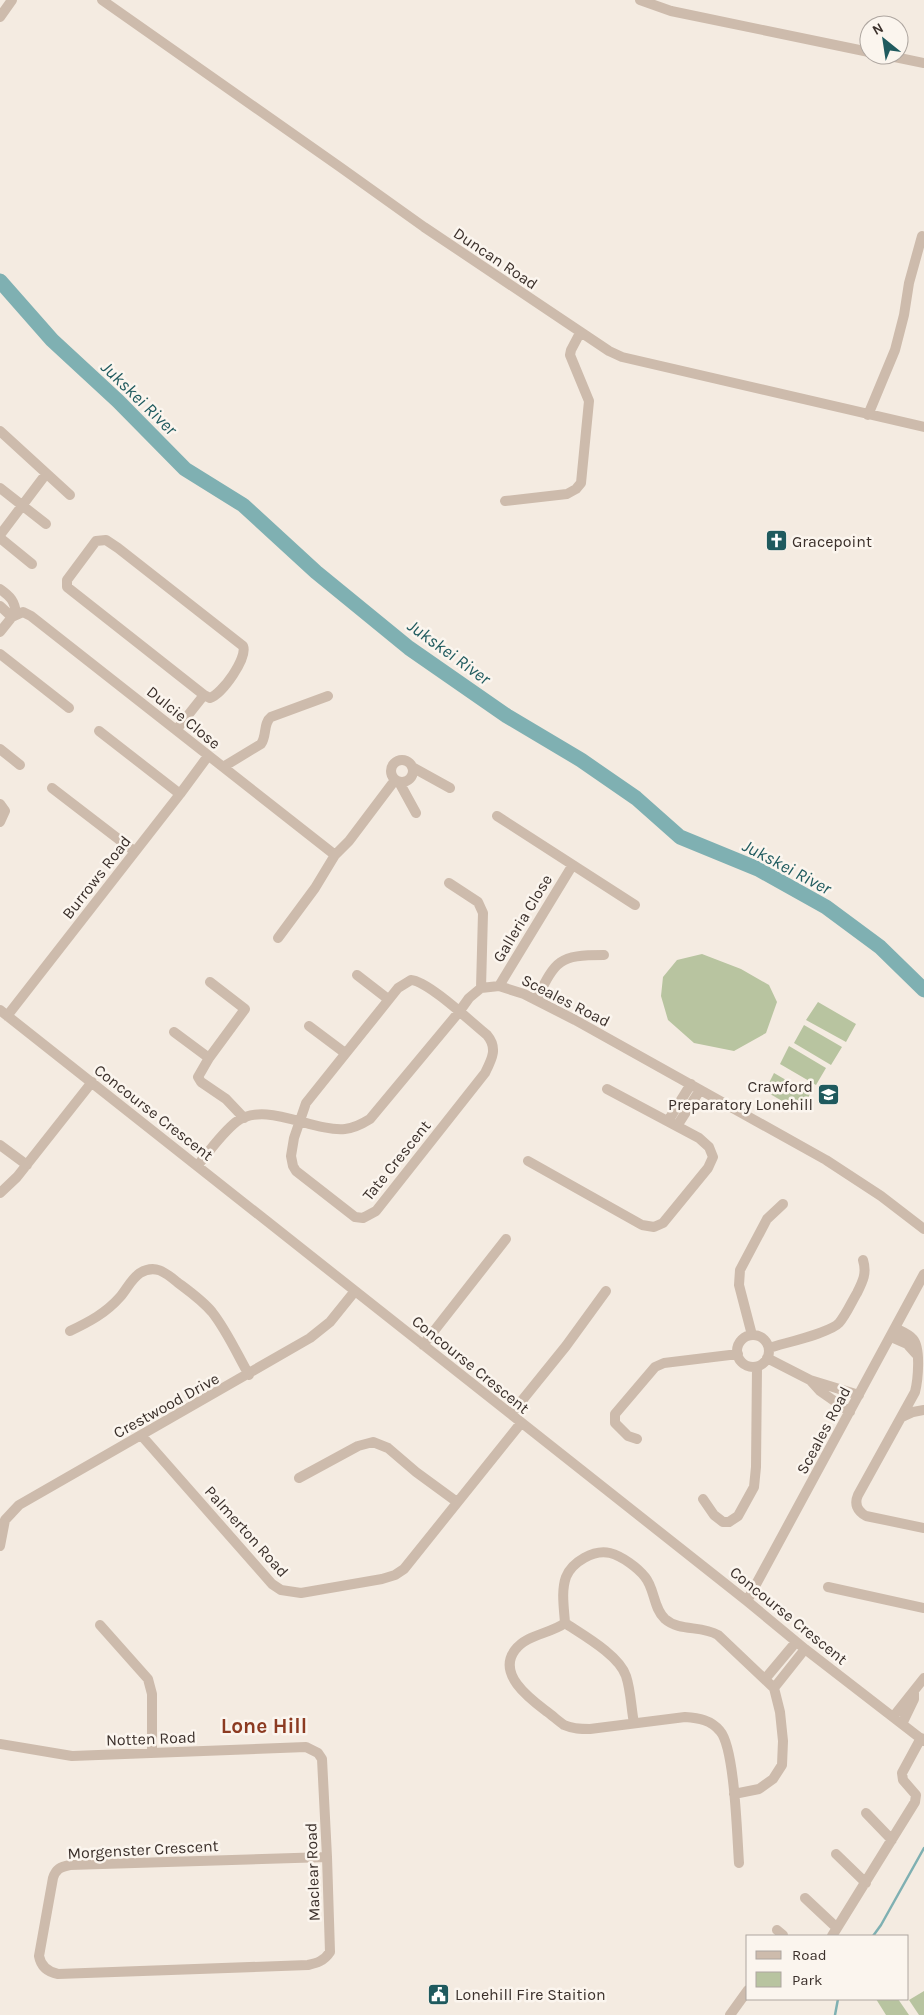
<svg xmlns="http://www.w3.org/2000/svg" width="924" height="2015" font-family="Karla,sans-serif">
<rect width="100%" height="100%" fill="#f4ebe1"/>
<path fill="#b8c4a0" d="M 702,954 L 741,969 L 769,985 L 777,1002 L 766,1033 L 734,1051 L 694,1043 L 668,1020 L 661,996 L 663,977 L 677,960 Z
M 818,1002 L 856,1024 L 846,1042 L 806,1020 Z
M 804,1025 L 842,1047 L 831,1065 L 794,1043 Z
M 789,1046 L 826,1068 L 816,1085 L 780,1064 Z
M 774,1073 L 810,1094 L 801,1112 L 765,1091 Z
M 924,1991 L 924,2015 L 919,2015 L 909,2000 Z
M 876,1999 L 898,1999 L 909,2015 L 886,2015 Z"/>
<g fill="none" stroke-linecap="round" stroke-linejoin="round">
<path stroke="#7fb0b2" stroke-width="2.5" d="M 873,1936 L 881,1925 L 924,1848
M 835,2015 L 838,1999"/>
<path stroke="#7fb0b2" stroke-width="15" d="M 0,281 L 52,340 L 118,401 L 185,469 L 243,505 L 316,572 L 409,648 L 507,716 L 581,760 L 636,798 L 680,837 L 758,869 L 826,907 L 880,947 L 924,990"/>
<path stroke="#cdbbac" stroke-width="10" d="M 102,0 L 340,167 L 424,227 L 609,351 L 622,357 L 924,427
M 640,0 L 671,11 L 869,52
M 0,17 L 12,0
M 885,55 L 924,63
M 868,415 L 895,350 L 904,315 L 909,283 L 922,236
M 0,431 L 70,495
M 0,488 L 46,524
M 505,501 L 567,494 L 576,489 L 581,483 L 589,401 L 570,355 L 571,350 L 580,333
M 0,535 L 46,474
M 0,538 L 32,564
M 0,589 C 10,596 15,601 16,614
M 0,606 L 12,617
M 0,632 L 12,617 L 23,612 L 31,616 L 335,855
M 0,654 L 69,708
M 177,729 L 204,695 L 210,698 C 222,694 248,658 243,646 L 118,548 L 106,540 L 96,541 L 67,580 L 67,587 L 204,695
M 99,731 L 180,794
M 0,749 L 20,765
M391 771a11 11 0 1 1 22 0a11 11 0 1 1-22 0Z
M 223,767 L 261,744 C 267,736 263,723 271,717 L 328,696
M 412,767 L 450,788
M 399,782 L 416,813
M 52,788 L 134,851
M 0,804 L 5,811 L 0,822
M 497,816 L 635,905
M 449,883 L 478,902 L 483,913 L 481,988
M 278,938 L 315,888 L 335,855 L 349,841 L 395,780
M 357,975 L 388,999
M 411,980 C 428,981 472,1023 487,1035 C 498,1048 492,1059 485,1073 L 376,1211 L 363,1218 L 355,1217 L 296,1171 L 293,1166 L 291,1156 L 294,1138 L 306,1103 L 398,988 Z
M 210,982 L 245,1009 L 209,1058 L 198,1077 L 201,1082 L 226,1099 L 244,1118
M 499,986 L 572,866
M 536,1000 C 556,960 558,955 604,955
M 0,1010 L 747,1601 L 805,1649 L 924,1741
M 7,1016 L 180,794 L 208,756
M 309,1026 L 345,1053
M 174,1032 L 209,1058
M 668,1121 L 691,1084
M 677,1126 L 700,1090
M 0,1145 L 27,1165
M 528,1161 L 642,1225 L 654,1227 L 663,1223 L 708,1168 L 713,1157 L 709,1147 L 699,1138 L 607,1089
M 197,1166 C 209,1152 221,1134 236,1122 C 265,1100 312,1132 345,1129 C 355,1128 362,1124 370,1119 L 459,1012 L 469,998 L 481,988 L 499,986 L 524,994 L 575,1020 L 826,1160 L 881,1196 L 924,1229
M 0,1193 L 17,1177 L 92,1082
M 895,1328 C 901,1331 909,1334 913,1339 C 921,1348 918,1380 915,1392 L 858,1495 C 854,1504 857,1511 866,1516 L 924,1528
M 70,1331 C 89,1322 106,1313 120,1297 C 127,1289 131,1279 140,1273 C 155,1264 165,1272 177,1282 C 189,1291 202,1300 212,1312 C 227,1331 237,1354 249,1375
M 752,1335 L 739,1285 L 740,1270 L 767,1219 L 783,1204
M737 1351a16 16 0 1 1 32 0a16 16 0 1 1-32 0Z
M 891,1337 L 907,1344 L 916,1354
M 423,1345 L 506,1239
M 769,1348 C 784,1343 830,1333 839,1323 C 846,1315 851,1303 857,1293 C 863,1281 867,1273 863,1260
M 767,1358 L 810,1380 L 859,1395
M 810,1380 L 820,1391 L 850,1412
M 511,1414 L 566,1346 L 606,1291
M 902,1417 L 913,1412 L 924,1410
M 141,1435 L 272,1584 L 281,1590 L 301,1593 L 382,1579 L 395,1575 L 404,1569 L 521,1423
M 637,1439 L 628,1436 L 615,1423 L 615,1414 L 655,1367 L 664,1363 L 738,1354
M 299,1478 L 358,1446 L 373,1442 L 388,1448 L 416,1472 L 457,1502
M 703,1499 L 714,1515 L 723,1522 L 729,1522 L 738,1516 L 754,1487 L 756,1467 L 757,1367
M 0,1546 L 5,1520 L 19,1505 L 310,1338 L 330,1322 L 355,1291
M 828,1587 L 924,1608
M 747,1601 L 924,1274
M 565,1623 C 583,1635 619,1655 626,1676 C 631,1691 631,1708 634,1723
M 100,1625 L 148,1679 L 152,1694 L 152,1753
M 765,1679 L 796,1642
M 774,1688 L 805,1649
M 893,1717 L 924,1678
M 902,1724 L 914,1699 L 914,1692
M 0,1744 L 72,1756 L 306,1747 L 318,1753 L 322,1759 L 327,1857 L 330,1952 C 324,1961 317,1963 308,1965 L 58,1974 C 48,1972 41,1967 39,1956 L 53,1878 C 56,1869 60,1867 70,1865 L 327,1857
M 734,1794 L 759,1789 L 773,1779 L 782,1765 L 783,1741 L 780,1712 L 774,1688 L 718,1635 C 701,1625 680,1632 665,1619 C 653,1608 655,1589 645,1577 C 638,1568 622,1556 610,1553 C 594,1549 572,1562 566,1577 C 561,1591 564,1608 565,1623 C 550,1634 527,1634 515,1650 C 497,1674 529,1698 546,1711 C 552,1715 558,1721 564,1725 C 573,1729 581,1729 590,1729 L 685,1717 C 699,1718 711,1720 720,1731 C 735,1748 737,1837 739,1863
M 866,1813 L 892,1840
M 836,1854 L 866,1883
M 805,1898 L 837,1928
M 777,1930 L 783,1935
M 832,1936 L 915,1802 L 916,1795 L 903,1780 L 902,1773 L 921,1738
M 730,2015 L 748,1990"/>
</g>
<defs>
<symbol id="church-square" viewBox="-11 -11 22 22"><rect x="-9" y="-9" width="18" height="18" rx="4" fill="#1f5a5e" stroke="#fbf5ee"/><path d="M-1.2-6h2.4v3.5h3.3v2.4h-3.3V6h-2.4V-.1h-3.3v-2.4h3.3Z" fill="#fff"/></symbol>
<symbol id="school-square" viewBox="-11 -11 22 22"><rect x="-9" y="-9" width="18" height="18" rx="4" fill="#1f5a5e" stroke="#fbf5ee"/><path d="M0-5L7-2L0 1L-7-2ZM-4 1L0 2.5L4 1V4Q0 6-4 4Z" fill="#fff"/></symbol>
<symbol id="civic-square" viewBox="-11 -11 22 22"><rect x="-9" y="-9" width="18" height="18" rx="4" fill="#1f5a5e" stroke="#fbf5ee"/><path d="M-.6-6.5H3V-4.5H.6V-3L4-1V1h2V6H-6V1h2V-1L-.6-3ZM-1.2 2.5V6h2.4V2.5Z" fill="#fff"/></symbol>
</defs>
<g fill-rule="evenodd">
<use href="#church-square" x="764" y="528" width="25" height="25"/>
<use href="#school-square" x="816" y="1082" width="25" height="25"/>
<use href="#civic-square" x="426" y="1982" width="25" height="25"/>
</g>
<g text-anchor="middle" stroke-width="5" stroke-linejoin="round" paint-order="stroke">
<g font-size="16" fill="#3b302b" stroke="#fbf5ee">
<text transform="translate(496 258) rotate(34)" y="6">Duncan Road</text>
<text transform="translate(184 717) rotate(39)" y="6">Dulcie Close</text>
<text transform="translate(96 877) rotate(-52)" y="6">Burrows Road</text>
<text transform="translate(522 918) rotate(-59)" y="6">Galleria Close</text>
<text transform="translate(566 1000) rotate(27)" y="6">Sceales Road</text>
<text transform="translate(154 1112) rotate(38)" y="6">Concourse Crescent</text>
<text transform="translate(396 1160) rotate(-51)" y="6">Tate Crescent</text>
<text transform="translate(471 1364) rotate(39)" y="6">Concourse Crescent</text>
<text transform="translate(166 1405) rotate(-29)" y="6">Crestwood Drive</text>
<text transform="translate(823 1430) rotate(-62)" y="6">Sceales Road</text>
<text transform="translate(247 1531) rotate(48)" y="6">Palmerton Road</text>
<text transform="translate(789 1615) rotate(39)" y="6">Concourse Crescent</text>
<text transform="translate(151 1738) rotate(-2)" y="6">Notten Road</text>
<text transform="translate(143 1849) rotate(-3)" y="6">Morgenster Crescent</text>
<text transform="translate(312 1872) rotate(-92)" y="6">Maclear Road</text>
</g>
<g font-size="16" fill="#3b302b" stroke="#fbf5ee" text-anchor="start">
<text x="792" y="547">Gracepoint</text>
<text x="813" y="1092" text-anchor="end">Crawford<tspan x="813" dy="18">Preparatory Lonehill</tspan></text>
<text x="455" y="2000">Lonehill Fire Staition</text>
</g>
<g font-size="18" font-style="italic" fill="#1f5a5e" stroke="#fbf5ee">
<text transform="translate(139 398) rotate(44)" y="6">Jukskei River</text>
<text transform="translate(449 652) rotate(36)" y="6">Jukskei River</text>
<text transform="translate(787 867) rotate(28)" y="6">Jukskei River</text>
</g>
<g font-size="21" font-weight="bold" fill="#8c3b22" stroke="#fbf5ee">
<text x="264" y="1733">Lone Hill</text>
</g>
</g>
<rect x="746" y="1935" width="162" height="65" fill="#fbf5ee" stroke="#aea6a0"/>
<rect x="756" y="1951" width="25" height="8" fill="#cdbbac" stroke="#aea6a0"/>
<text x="792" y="1960" font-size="15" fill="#3b302b">Road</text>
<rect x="756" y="1972" width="25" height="15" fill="#b8c4a0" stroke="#aea6a0"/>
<text x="792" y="1985" font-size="15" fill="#3b302b">Park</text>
<g transform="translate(884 40) rotate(330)"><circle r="24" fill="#fbf5ee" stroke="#aea6a0"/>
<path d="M0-4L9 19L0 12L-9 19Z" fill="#1f5a5e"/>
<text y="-8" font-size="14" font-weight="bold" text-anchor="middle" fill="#3b302b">N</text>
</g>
</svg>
